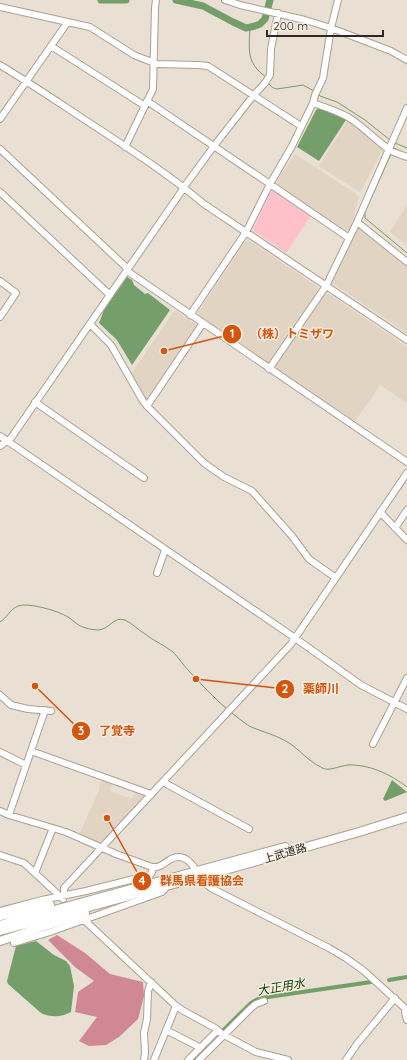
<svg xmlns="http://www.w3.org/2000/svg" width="407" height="1060" font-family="Quicksand,'Noto Sans JP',sans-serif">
<rect width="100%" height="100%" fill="#e9dfd3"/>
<path fill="#e2d4c2" d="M 348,120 L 367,135 L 382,148 L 382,151 L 360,192 L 319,166 Z
M 295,154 L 359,196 L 354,214 L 355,215 L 349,230 L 344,232 L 278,187 L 277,181 Z
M 407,205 L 407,245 L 390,232 Z
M 359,226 L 407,266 L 407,333 L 333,284 L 333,278 L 357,227 Z
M 250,241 L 318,287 L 319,293 L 270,363 L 267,364 L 197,316 L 197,314 L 245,242 Z
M 329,294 L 407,347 L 407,403 L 380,385 L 354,423 L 275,370 L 274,366 L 323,295 Z
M 175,310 L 197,325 L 197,327 L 148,401 L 146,401 L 131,374 Z
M 103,777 L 113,781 L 110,791 L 131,799 L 133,797 L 136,790 L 149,794 L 101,844 L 79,835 L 100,788 L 99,787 Z"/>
<path fill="#fec1ca" d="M 275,189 L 312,214 L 286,253 L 254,231 L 254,227 L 272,190 Z"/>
<path fill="#d08994" d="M 57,935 L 85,953 L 110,974 L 143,982 L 144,996 L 138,1019 L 119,1037 L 106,1045 L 89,1046 L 79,1041 L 97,1017 L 75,1012 L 78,992 L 94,981 L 75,967 L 48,940 Z"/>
<path fill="#749e6a" d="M 319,108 L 346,120 L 319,161 L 297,147 L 316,110 Z
M 127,277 L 132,280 L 134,285 L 145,294 L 148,293 L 170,310 L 132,365 L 117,340 L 99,323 L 104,310 Z
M 392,780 L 407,792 L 385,801 L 383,799 Z
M 36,941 L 54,955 L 66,961 L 70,966 L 74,986 L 71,1012 C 62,1017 51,1018 41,1013 L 8,984 L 7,981 L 16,946 Z"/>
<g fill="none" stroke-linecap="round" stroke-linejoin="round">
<path stroke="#749e6a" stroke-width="1" d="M 250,27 C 249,50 246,63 266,77
M 268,82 C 270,86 272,88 277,89 L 303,85 L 314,91
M 318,94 L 320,96 L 337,102 L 365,120 L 390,140
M 395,143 L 407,148
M 391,154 L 365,212 L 365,218 L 407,253
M 0,622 C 7,618 10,609 18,606 C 28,602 59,611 68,617 C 74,621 78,626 86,628 C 89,629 94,630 98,630 C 109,630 113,616 125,620 C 132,623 138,630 145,634 C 154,641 164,645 173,652 C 179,658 183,665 189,671 C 201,684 214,698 228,710
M 232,713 C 237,717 243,722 249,726 C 262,732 277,735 289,743 C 300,750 308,761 321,767 C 322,768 324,769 326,769 C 331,770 341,766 347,765 C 369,764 390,774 407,787"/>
<path stroke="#749e6a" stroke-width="4" d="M 389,980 L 407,977
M 193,1060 L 251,1003 L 258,999 L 268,997 L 371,982"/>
<path stroke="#749e6a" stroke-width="7" d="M 101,0 L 126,0
M 176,0 L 203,6 L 233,22 L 246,28 L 255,26 L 260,24 L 265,19 L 270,0"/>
<defs>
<path id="minor" d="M 225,0 L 240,5 L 305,20 L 331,28 L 391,51 L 407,60
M 0,7 L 90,27 L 134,55 L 157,64 L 198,65 L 208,66 L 301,126
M 51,46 L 145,106
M 0,65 C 35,86 68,109 102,131 C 137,154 172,177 204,204 L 407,340
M 147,101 L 270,184 L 349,238
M 313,103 C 325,107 337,111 348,117 C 363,126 375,140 390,150 C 395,153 401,155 407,157
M 0,119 L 67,23
M 125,147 L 153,89 L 155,8 L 156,0
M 0,149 L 128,269
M 0,192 L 110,295
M 357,222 L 407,262
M 127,271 L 407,462
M 0,281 L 16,293 L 0,317
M 190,315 L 246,232 L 270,184 L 292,146 L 313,103 L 315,95 L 323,78 L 331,28 L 338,0
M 90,324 L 111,345 L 143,401 L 147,406 L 204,463 L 224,477 L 252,491 L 292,536 L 309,559 L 316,564 L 336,578
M 269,369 L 326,286 L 357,222 L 407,108
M 35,402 L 144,478
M 147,406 L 203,323
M 0,436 L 295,638 L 361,685 L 407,709
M 0,446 L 11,438 L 181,192 L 184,187 L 214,146 L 253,96 L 265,83 L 270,75 L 271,49 L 278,13
M 380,512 L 407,540
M 395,528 L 407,510
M 157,573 L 165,550
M 0,695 L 11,705 L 28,709 L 51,711
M 373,744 L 407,678
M 31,751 L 148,793 L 151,795
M 0,752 L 26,765
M 163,782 L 249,829
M 0,811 L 9,815 L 66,832 L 116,854 L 152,867 C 161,868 164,863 171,859 C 187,851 195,869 202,879 C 205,883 208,885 211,888 L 329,948 L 346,958 L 364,971 L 407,1010
M 9,815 L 45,710
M 0,855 L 24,863 L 63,899
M 35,873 L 53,828
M 64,895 L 64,888 L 291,644 L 407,473
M 0,911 L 42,900 L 86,891 L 150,875 L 152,872 L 153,867
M 81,917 L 175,1005 L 182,1010 L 215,1028 L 222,1034 L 256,1052 L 288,1060
M 14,943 L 50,932 L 162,892 L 165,889 L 165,886
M 406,1009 L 405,1012 L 407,1020
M 166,1030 L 199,1047
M 144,1060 L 145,1053 L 144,1033 L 147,1019 L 148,991 L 151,982
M 154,1060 L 176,1006
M 188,1060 L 218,1030
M 199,1060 L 251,1008 L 256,1004 L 264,1001
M 346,1060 L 357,1044 L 395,998"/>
<path id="highway" d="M 0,916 L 50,905
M 0,925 L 285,847
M 0,931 L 211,874 L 359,832 L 407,817
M 0,941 L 85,913"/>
</defs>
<use href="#minor" stroke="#a9a095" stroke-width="8"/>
<use href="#highway" stroke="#a9a095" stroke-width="10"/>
<use href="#minor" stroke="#fff" stroke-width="6"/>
<use href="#highway" stroke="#fff" stroke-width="8"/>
</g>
<g text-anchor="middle" stroke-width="3" stroke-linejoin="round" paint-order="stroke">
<g font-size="11" fill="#2d2a25" stroke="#f6ede1">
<text transform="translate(285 853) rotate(-16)" y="4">上武道路</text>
</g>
<g font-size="12" font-style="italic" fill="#0f3a03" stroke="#f6ede1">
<text transform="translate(281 987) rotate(-10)" y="4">大正用水</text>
</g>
</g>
<path fill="none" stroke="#d5540e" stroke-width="1.5" d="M164 351L232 334M196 679L285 689M35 686L81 731M107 818L142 881"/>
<g fill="#d5540e" stroke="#f6ede1" stroke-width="1.5">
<circle cx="164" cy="351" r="4"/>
<circle cx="196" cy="679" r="4"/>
<circle cx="35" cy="686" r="4"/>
<circle cx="107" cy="818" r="4"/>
<circle cx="232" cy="334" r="10"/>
<circle cx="285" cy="689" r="10"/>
<circle cx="81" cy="731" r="10"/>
<circle cx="142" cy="881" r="10"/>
</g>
<g font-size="12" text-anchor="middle" font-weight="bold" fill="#fff">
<text x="232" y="338">1</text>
<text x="285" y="693">2</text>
<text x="81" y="735">3</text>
<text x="142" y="885">4</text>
</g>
<g font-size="12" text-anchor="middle" font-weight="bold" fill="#d5540e" stroke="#f6ede1" stroke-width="3" stroke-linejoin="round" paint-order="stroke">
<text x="292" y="338">（株）トミザワ</text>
<text x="321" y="693">薬師川</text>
<text x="117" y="735">了覚寺</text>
<text x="202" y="885">群馬県看護協会</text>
</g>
<path d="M267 30v6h116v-6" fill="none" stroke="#2d2a25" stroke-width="2"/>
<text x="273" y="30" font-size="12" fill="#2d2a25" stroke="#f6ede1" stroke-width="3" paint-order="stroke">200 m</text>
</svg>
